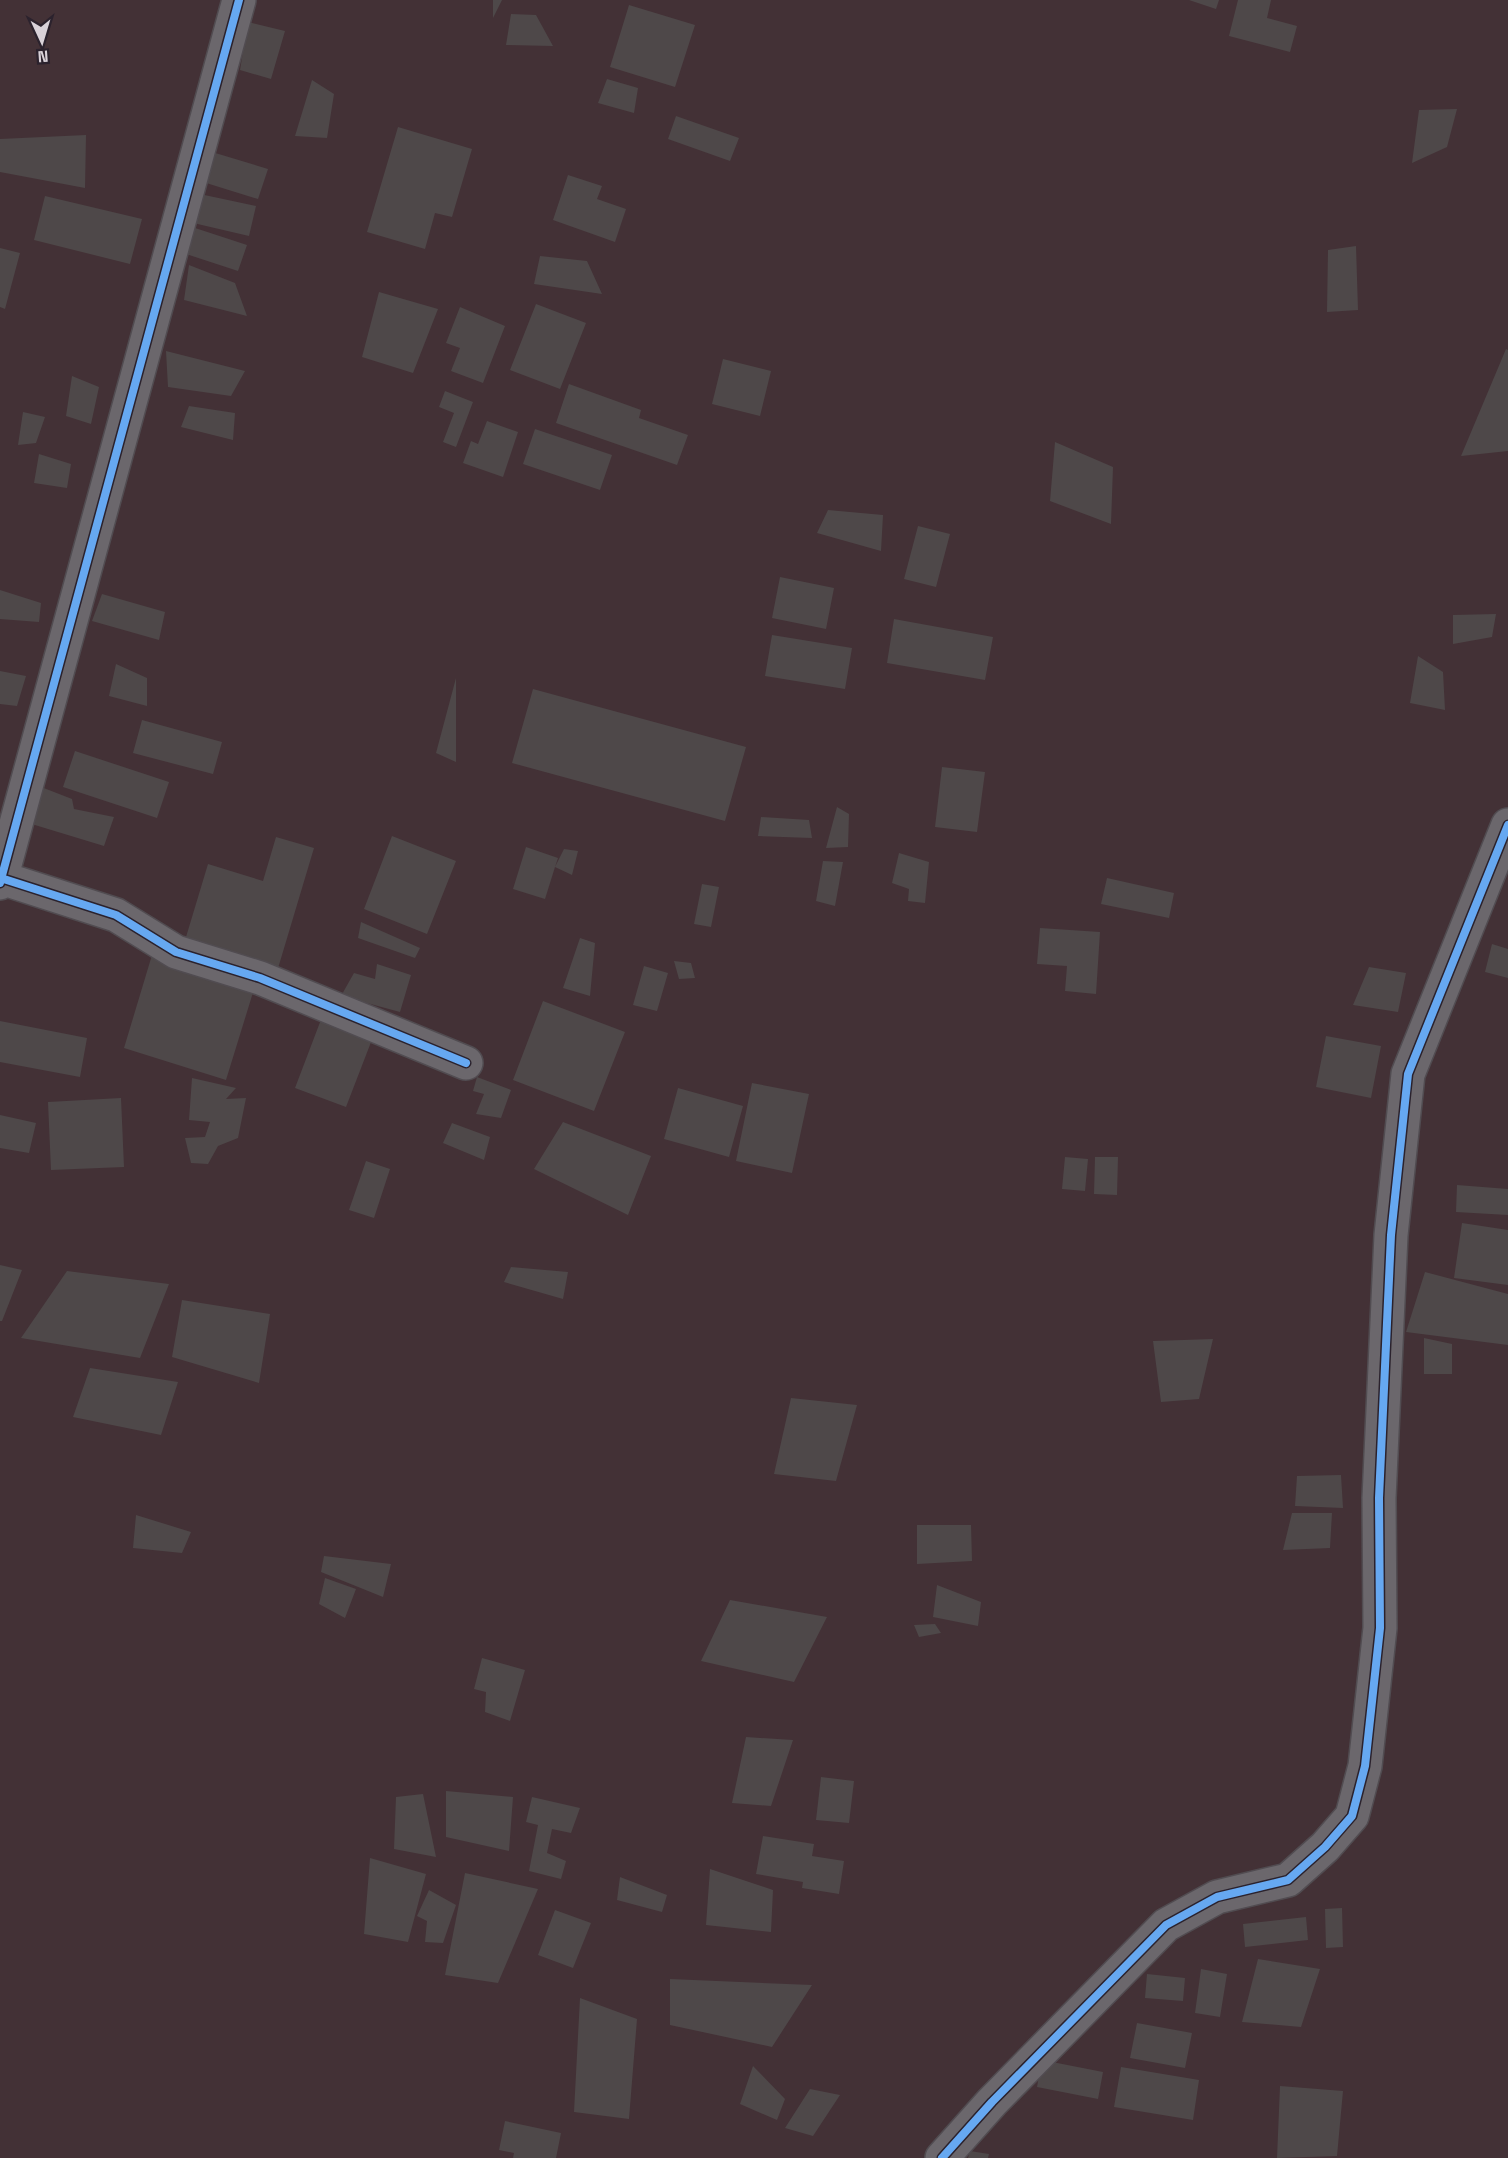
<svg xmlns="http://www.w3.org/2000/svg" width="1508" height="2158" font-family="'Space Grotesk',sans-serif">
<rect width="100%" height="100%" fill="#342f34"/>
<path fill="#433136" d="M 0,0 L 1508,0 L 1508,2158 L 0,2158 Z"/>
<path fill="#4e4849" d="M 493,0 L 502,0 L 493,18 Z
M 1189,0 L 1219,0 L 1216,9 Z
M 1238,0 L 1271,0 L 1267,18 L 1297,26 L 1290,52 L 1229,36 Z
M 629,5 L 695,25 L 675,87 L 610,67 Z
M 511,14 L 536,15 L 553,46 L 506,45 Z
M 248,22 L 285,31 L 271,79 L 240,70 Z
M 607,79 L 638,88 L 634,113 L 598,103 Z
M 312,80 L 334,94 L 327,138 L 295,136 Z
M 1457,109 L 1447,147 L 1412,163 L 1419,110 Z
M 676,116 L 739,138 L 730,161 L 668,139 Z
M 398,127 L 472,149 L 452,217 L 435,213 L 425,249 L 367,232 Z
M 86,135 L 85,188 L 0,172 L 0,139 Z
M 212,152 L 268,169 L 258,199 L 203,182 Z
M 568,175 L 602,186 L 597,199 L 626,209 L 615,242 L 553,220 Z
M 195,193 L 256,206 L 249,236 L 189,222 Z
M 45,196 L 142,219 L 130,264 L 34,240 Z
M 189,226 L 247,245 L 238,271 L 180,252 Z
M 1356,246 L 1358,310 L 1327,312 L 1328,250 Z
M 0,248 L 20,253 L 5,309 L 0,307 Z
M 540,256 L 587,261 L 602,294 L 534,284 Z
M 189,265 L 235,283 L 247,316 L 184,300 Z
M 379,292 L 438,309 L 413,373 L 362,357 Z
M 536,304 L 586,323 L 560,389 L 510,370 Z
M 460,307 L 505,326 L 483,383 L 451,371 L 460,348 L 446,343 Z
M 1506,349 L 1508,350 L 1508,451 L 1461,456 Z
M 166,351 L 245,371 L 231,396 L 168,387 Z
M 723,359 L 771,371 L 760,416 L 712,404 Z
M 72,376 L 99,387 L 91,424 L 66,416 Z
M 569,384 L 641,410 L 639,418 L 688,435 L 677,465 L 556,423 Z
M 445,391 L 473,402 L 456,447 L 443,442 L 454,413 L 439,407 Z
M 189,406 L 235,413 L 233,440 L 181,427 Z
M 23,412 L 45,417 L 36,443 L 18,445 Z
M 487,421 L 518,432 L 503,477 L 463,463 L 471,441 L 478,444 Z
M 535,429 L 612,455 L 600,490 L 523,464 Z
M 1055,442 L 1113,467 L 1111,524 L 1050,501 Z
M 39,454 L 71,464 L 67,488 L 34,483 Z
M 828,510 L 883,515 L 881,551 L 817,533 Z
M 918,526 L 950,534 L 936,587 L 904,579 Z
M 780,577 L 834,588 L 826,629 L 772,618 Z
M 0,590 L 41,603 L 39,622 L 0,619 Z
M 102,594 L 165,612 L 159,640 L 92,621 Z
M 1496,614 L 1492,637 L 1453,644 L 1453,615 Z
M 894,619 L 993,637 L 985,680 L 887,663 Z
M 772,635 L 852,648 L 845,689 L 765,676 Z
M 1418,656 L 1443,672 L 1445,710 L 1410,703 Z
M 116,664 L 147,678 L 147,706 L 109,696 Z
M 0,671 L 26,676 L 17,706 L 0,704 Z
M 456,678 L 456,762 L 436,753 Z
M 533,689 L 746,747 L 725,821 L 512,763 Z
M 142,720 L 222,742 L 213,774 L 133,753 Z
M 75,751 L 169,782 L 157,818 L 63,787 Z
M 942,767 L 985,772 L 977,832 L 935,827 Z
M 36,785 L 72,799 L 74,809 L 114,817 L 104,846 L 25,822 Z
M 837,807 L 849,814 L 848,847 L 826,848 Z
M 761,817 L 809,820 L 812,838 L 758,836 Z
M 392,836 L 456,861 L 427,934 L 364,909 Z
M 276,837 L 314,848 L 276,975 L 183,947 L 208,864 L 263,881 Z
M 526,847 L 558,858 L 555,867 L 564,849 L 578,851 L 572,875 L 555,867 L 545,899 L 513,889 Z
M 899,853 L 929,862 L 925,903 L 908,901 L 909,889 L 892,883 Z
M 823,861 L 843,862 L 835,906 L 816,901 Z
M 1107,878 L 1174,893 L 1169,918 L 1101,904 Z
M 702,884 L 719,887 L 711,927 L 694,924 Z
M 361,922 L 420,948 L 415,958 L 358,938 Z
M 1040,928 L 1100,932 L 1096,994 L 1065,991 L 1067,966 L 1037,964 Z
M 580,938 L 595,943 L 590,996 L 563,988 Z
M 1492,944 L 1508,949 L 1508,978 L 1485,972 Z
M 152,955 L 255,986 L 226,1080 L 124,1048 Z
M 674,961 L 691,963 L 695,978 L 679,979 Z
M 377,964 L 411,975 L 400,1012 L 341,996 L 354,973 L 375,979 Z
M 644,966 L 668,973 L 657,1011 L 633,1005 Z
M 1369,967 L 1406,973 L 1398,1012 L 1353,1005 Z
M 543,1001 L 625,1032 L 594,1111 L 513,1080 Z
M 322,1017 L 373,1037 L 346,1107 L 295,1088 Z
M 0,1021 L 87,1038 L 80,1077 L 0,1062 Z
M 1326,1036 L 1381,1046 L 1371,1098 L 1316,1087 Z
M 477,1077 L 511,1090 L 501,1118 L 476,1114 L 484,1094 L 473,1091 Z
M 192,1078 L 236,1088 L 226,1099 L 246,1098 L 238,1138 L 218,1146 L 208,1164 L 191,1163 L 185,1138 L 205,1137 L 210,1122 L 189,1120 Z
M 752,1083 L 809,1094 L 792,1173 L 736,1161 Z
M 678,1088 L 743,1106 L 729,1157 L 664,1139 Z
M 121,1098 L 124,1167 L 51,1170 L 48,1102 Z
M 0,1115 L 36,1123 L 29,1153 L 0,1148 Z
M 563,1122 L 651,1156 L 628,1215 L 534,1169 Z
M 452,1123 L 490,1137 L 484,1160 L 443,1143 Z
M 1065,1157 L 1088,1159 L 1085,1191 L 1062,1189 Z
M 1095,1157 L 1118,1157 L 1117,1195 L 1094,1194 Z
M 366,1161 L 390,1169 L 374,1218 L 349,1210 Z
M 1457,1185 L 1508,1189 L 1508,1215 L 1456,1212 Z
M 1462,1223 L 1508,1230 L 1508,1285 L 1454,1278 Z
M 0,1265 L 22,1270 L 2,1321 L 0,1321 Z
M 511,1267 L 568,1272 L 563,1299 L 504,1282 Z
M 67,1271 L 169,1284 L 140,1358 L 21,1338 Z
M 1425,1272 L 1508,1294 L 1508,1345 L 1406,1332 Z
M 182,1300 L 270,1314 L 259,1383 L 172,1357 Z
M 1424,1338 L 1452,1344 L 1452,1374 L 1424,1374 Z
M 1213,1339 L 1199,1399 L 1161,1402 L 1153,1341 Z
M 90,1368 L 178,1382 L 161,1435 L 73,1417 Z
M 791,1398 L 857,1405 L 836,1481 L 774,1474 Z
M 1341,1475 L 1343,1508 L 1295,1506 L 1297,1476 Z
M 1292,1513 L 1332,1513 L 1330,1548 L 1283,1550 Z
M 136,1515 L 191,1532 L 182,1553 L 133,1548 Z
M 917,1525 L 971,1525 L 972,1561 L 917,1564 Z
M 324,1556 L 391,1564 L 383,1597 L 321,1572 Z
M 325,1578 L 356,1589 L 345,1618 L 319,1604 Z
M 937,1585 L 981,1602 L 978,1626 L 933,1617 Z
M 730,1600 L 827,1617 L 794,1682 L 701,1661 Z
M 935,1624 L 941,1633 L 919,1637 L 914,1625 Z
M 482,1658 L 525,1670 L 510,1721 L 485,1712 L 486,1692 L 474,1689 Z
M 746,1737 L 793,1740 L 771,1806 L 732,1803 Z
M 821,1777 L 854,1781 L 849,1823 L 816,1820 Z
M 446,1791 L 513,1797 L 509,1851 L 446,1837 Z
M 423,1794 L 436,1857 L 394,1849 L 396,1797 Z
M 532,1797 L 580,1808 L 571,1833 L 552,1829 L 547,1853 L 566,1861 L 561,1879 L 529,1871 L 538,1825 L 526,1822 Z
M 763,1836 L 814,1844 L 812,1856 L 844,1861 L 839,1894 L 802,1888 L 803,1882 L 756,1874 Z
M 370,1858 L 426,1874 L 408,1942 L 364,1934 Z
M 710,1869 L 773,1890 L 771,1932 L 706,1925 Z
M 465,1873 L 538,1889 L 498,1983 L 445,1975 Z
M 620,1877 L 667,1895 L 662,1912 L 617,1900 Z
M 429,1890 L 456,1905 L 443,1943 L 425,1942 L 427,1921 L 417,1916 Z
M 1342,1908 L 1343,1947 L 1326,1948 L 1325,1909 Z
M 555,1910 L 591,1923 L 573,1968 L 538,1955 Z
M 1306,1917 L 1308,1940 L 1245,1947 L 1243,1924 Z
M 1258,1959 L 1320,1969 L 1301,2027 L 1242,2022 Z
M 1201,1969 L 1227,1974 L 1220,2017 L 1195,2013 Z
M 1147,1974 L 1185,1978 L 1183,2001 L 1145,1998 Z
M 670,1979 L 812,1985 L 772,2047 L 670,2025 Z
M 580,1998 L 637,2019 L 629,2119 L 574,2112 Z
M 1137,2023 L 1192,2033 L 1185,2068 L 1130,2058 Z
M 1042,2060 L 1103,2072 L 1098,2099 L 1037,2087 Z
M 753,2066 L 785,2099 L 777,2120 L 740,2104 Z
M 1121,2067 L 1199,2080 L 1193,2120 L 1114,2107 Z
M 1280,2086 L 1343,2091 L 1337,2156 L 1277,2158 Z
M 810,2089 L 840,2095 L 813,2136 L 785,2128 Z
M 505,2121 L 561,2133 L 556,2158 L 513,2158 L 514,2153 L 499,2150 Z
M 970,2151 L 989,2154 L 988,2158 L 968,2158 Z"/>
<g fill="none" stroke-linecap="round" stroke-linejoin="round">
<defs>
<path id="minor" d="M 1,878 L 116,915 L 176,952 L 260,978 L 466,1063
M 0,883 L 239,0
M 942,2158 L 992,2102 L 1166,1925 L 1217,1897 L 1288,1880 L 1325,1847 L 1352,1816 L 1365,1766 L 1380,1628 L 1379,1498 L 1391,1235 L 1408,1074 L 1508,825"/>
</defs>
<use href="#minor" stroke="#514c51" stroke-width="36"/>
<use href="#minor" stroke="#6b676c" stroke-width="33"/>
<defs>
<path id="cycleway" d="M 1,878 L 116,915 L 176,952 L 260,978 L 466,1063
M 0,883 L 239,0
M 942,2158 L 992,2102 L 1166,1925 L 1217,1897 L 1288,1880 L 1325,1847 L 1352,1816 L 1365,1766 L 1380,1628 L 1379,1498 L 1391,1235 L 1408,1074 L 1508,825"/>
</defs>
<use href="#cycleway" stroke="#2b222d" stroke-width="11"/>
<use href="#cycleway" stroke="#66a8f1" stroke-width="8"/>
</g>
<g transform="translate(42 42) rotate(176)" stroke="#2b222d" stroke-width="4.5" paint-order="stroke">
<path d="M0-4.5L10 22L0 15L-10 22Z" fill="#d9d2d9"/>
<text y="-9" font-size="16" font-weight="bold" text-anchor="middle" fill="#d9d2d9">N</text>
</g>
</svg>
